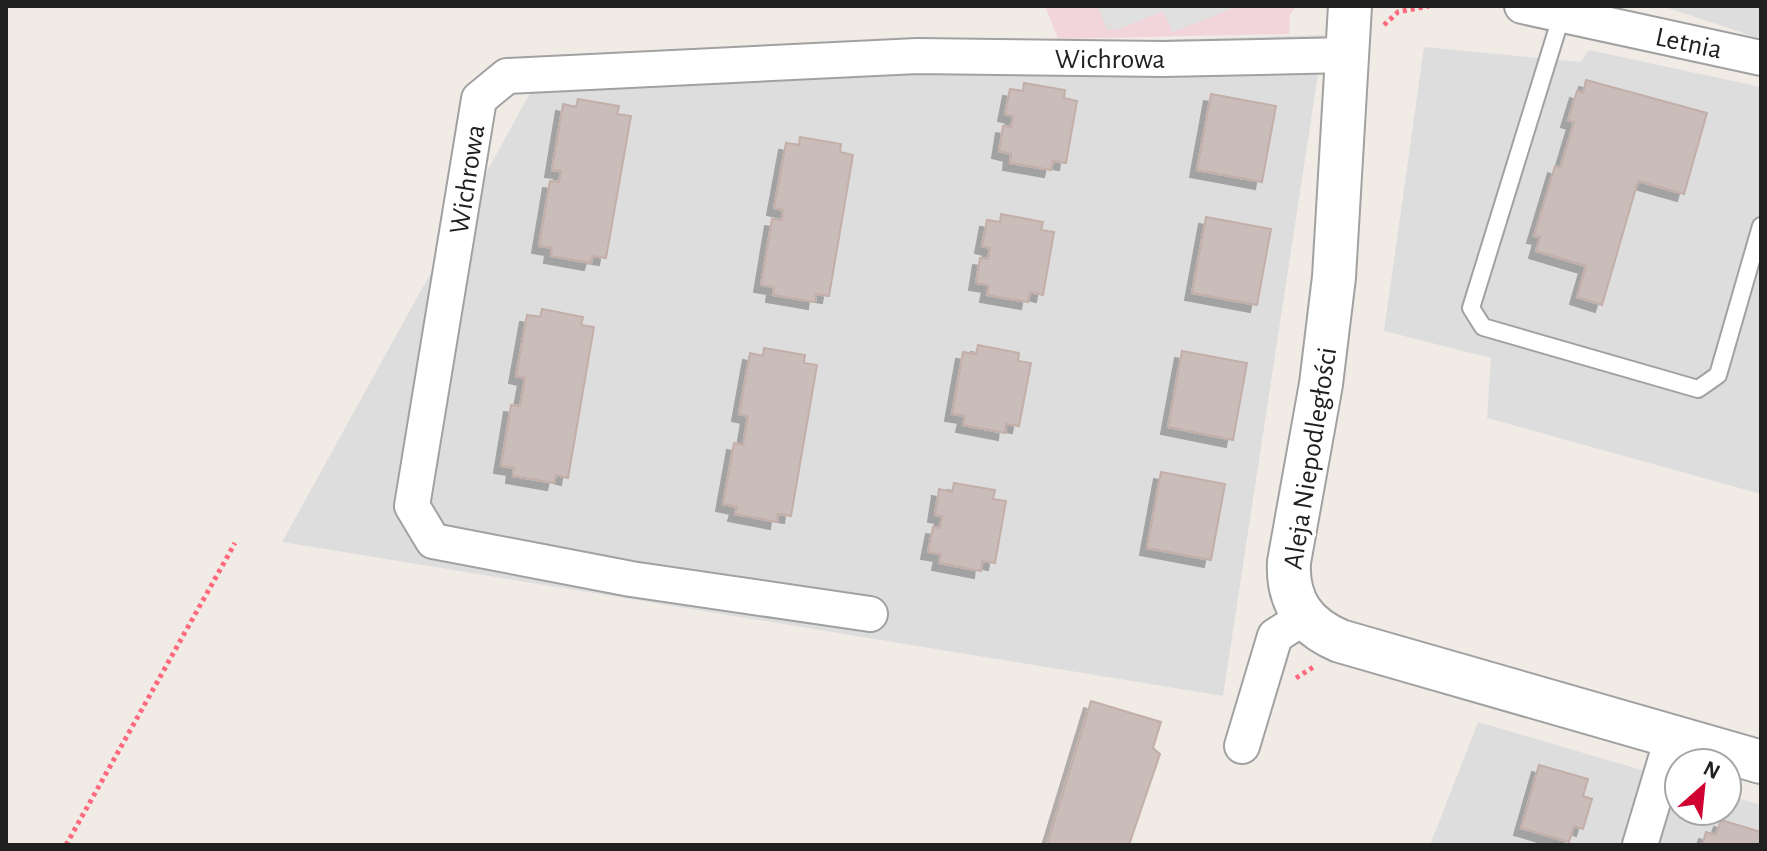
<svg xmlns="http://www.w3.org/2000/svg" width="1767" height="851" font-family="'Alegreya Sans',sans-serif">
<defs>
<filter id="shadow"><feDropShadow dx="-7" dy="7" stdDeviation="0" flood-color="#0004"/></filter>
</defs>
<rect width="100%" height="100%" fill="#f1ebe6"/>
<path fill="#dedddd" d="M 1662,6 L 1761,6 L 1761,39 Z
M 1324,35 L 1223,696 L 282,542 L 550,57 Z
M 1424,47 L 1581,62 L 1589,50 L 1761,87 L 1761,494 L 1487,418 L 1491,358 L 1384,331 Z
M 1478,722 L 1679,781 L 1679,811 L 1727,811 L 1727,795 L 1761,805 L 1761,845 L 1430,845 Z"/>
<path fill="#f2d5db" d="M 1045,6 L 1297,6 L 1290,15 L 1289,34 L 1058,39 Z"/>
<path fill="#e0e0e0" d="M 1098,6 L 1239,6 L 1173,32 L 1163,11 L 1122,28 L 1107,30 Z"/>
<path fill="#c9bcb9" stroke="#c3aea8" stroke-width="2" filter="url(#shadow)" d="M 1586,80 L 1707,113 L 1684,194 L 1638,181 L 1602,305 L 1577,297 L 1586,266 L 1536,251 L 1540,237 L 1534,236 L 1555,166 L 1560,168 L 1574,122 L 1568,120 L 1577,91 L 1583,93 Z
M 1024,83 L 1065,90 L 1064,98 L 1077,101 L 1066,163 L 1053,161 L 1051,170 L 1010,163 L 1011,154 L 999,151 L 1003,126 L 1011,127 L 1013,116 L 1005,114 L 1010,89 L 1023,91 Z
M 1211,94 L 1276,106 L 1262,182 L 1197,170 Z
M 578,99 L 619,106 L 617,114 L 631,116 L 606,258 L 593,256 L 591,263 L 551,256 L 552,248 L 539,246 L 550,181 L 559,182 L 561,171 L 552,170 L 563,104 L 576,107 Z
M 800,137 L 841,144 L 840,152 L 853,155 L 829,296 L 816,294 L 815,302 L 773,295 L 774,287 L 761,285 L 772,219 L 782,220 L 783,210 L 774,208 L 786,143 L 799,145 Z
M 1001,214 L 1043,222 L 1041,230 L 1054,232 L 1043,295 L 1030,292 L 1028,302 L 987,295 L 989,285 L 976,283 L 980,258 L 988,259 L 990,248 L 982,246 L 987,220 L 1000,222 Z
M 1206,217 L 1271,229 L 1257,305 L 1192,293 Z
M 542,309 L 583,317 L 581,325 L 594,327 L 568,478 L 556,475 L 554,483 L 513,476 L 514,468 L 501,466 L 511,405 L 520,406 L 525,378 L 516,376 L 527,315 L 540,317 Z
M 978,345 L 1019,353 L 1018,361 L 1031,363 L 1019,426 L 1006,424 L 1005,433 L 963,425 L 965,416 L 952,414 L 963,352 L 976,354 Z
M 764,348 L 805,355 L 804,363 L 817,365 L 791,516 L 778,514 L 777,522 L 735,514 L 737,507 L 723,504 L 734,443 L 743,445 L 748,416 L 739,414 L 750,353 L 763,356 Z
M 1182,351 L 1247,363 L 1233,440 L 1168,427 Z
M 1161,472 L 1225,484 L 1211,560 L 1147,548 Z
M 954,483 L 995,490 L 993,499 L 1006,501 L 995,563 L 982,561 L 981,571 L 939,563 L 941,554 L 928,552 L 933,527 L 940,528 L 942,516 L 935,515 L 939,489 L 952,492 Z
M 1091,701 L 1161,722 L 1153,748 L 1160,754 L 1129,845 L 1047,845 Z
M 1539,765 L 1588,779 L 1583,796 L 1592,799 L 1583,829 L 1574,826 L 1569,842 L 1521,828 Z
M 1721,820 L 1761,832 L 1761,845 L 1702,845 L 1706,832 L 1716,835 Z"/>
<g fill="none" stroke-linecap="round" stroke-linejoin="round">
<defs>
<path id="service" d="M 1562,14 L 1471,308 L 1483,327 L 1698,389 L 1718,375 L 1761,226"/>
<path id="minor" d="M 1522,6 L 1761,58
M 870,614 L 631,579 L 433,541 L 412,506 L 479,99 L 507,76 L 917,56 L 1163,59 L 1349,55
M 1242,746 L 1275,636 L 1303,618
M 1640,845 L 1673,735"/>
<path id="tertiary" d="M 1350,6 L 1334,277 L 1321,384 L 1289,562 C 1287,602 1305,626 1340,641 L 1761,762"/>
</defs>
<use href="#service" stroke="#a1a1a1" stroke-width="20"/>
<use href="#minor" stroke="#a1a1a1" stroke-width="38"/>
<use href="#tertiary" stroke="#a1a1a1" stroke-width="46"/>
<path stroke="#fe6a7d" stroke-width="5" stroke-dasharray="4 4" stroke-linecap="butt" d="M 1384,25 L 1398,12 L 1429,6
M 1296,678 L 1315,666
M 66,845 L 235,543"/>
<use href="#service" stroke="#fff" stroke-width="16"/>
<use href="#minor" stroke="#fff" stroke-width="34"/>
<use href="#tertiary" stroke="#fff" stroke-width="42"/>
</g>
<g text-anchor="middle" stroke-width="7" stroke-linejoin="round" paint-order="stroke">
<g font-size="28" fill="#202020" stroke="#fff">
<text transform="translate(1689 42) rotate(12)" y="10">Letnia</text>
<text x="1110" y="68">Wichrowa</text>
<text transform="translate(466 179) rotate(-81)" y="10">Wichrowa</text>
<text transform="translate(1309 458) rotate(-81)" y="10">Aleja Niepodległości</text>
</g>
</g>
<rect width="1767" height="851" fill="none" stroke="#202020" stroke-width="16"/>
<g transform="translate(1703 787) rotate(27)"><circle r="38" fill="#ffffff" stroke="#a6a6a6" stroke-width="2"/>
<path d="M0-6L14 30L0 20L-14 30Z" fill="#d00030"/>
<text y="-12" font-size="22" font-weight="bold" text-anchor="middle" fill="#202020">N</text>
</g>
</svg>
